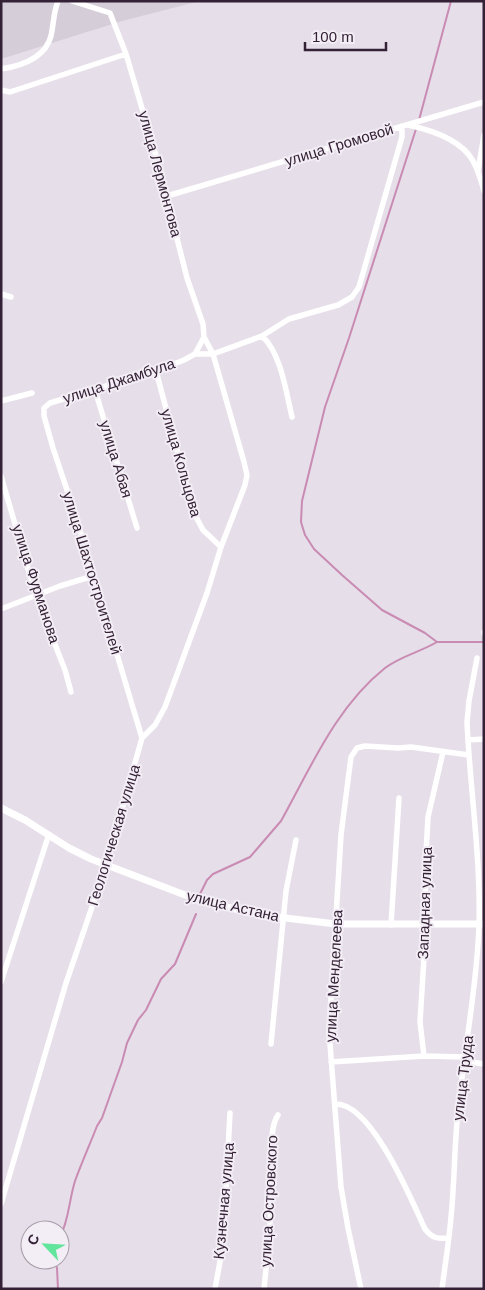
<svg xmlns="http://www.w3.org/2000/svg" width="485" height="1290" font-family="Arial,sans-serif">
<rect width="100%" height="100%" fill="#e6dee8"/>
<path fill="#d5cdd8" d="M 1,1 L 200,1 L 122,21 L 1,59 Z"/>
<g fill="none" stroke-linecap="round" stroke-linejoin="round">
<path stroke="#c98bb3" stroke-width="2" d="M 419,120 L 451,1
M 416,129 L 349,338 L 325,407 L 302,501 L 301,522 L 305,535 L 314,549 L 342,575 L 382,610 L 425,633 L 437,642 L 484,642
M 200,894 L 207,880 L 213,874 L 250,857 L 281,821 C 311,767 336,707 385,668 C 401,656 420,652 437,642
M 60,1237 C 69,1220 69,1200 75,1181 C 82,1162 90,1144 97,1126 L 102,1118 L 122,1062 L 127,1043 L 138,1020 L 146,1010 L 161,979 L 175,964 L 196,914
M 54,1260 L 57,1268 L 58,1289"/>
<path stroke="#fff" stroke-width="5.5" d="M 72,1 L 110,13 L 126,54 L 157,159 L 187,278 L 203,324 L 204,337 L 195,354 L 184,360 L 156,371 L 50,403 L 44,408 L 44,416 L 53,448 L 75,514 L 142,738
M 1,69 C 21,66 45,58 51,36 C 54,23 53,14 58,1
M 1,90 L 10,92 L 126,54
M 408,125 C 431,130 461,139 473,161 C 478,170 481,180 484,191
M 478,171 L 484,135
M 167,196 L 484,102
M 1,294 L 11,297
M 262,336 C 281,353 286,392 292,417
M 195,354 L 213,354 L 262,336 L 289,319 L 338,305 L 352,297 L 359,287 L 402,137 L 402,126
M 156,371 L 194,513 L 203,530 L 221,547
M 95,390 L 137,528
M 1,401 L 32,393
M 1,476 L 36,596 L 65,670 L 71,692
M 1,609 L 60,586 L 93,576
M 484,632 L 484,633
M 468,740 L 484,739
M 391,925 L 399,798
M 1,982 L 49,834
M 271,1044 L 286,891 L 296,840
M 424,1056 L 420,1022 L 426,925 L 425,872 L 428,817 L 443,752
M 465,1061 L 484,1064
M 331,1062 L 424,1056 L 465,1057
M 336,1104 C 372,1104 411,1199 425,1229 C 432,1238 437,1239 448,1238
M 1,1204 L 66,983 L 106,866 L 142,738 L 155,725 L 165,707 L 207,593 L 221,547 L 245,485 L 247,475 L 244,462 L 213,354 L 204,337
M 215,1289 L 223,1245 L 230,1113
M 264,1289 C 267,1260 270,1232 271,1203 C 272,1182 267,1130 278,1115
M 361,1289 L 348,1228 L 341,1187 L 329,1031 L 341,835 L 351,757 L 357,748 L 365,746 L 398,748 L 411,747 L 469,755
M 442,1289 C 445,1265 449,1241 451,1217 C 455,1179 454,1141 459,1103 C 465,1044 477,986 479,926 C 481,858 470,790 467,722 L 469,701 L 477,658"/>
<path stroke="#fff" stroke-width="7" d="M 1,808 L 25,820 L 69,848 L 91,859 L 198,900 L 260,915 L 336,924 L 484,924"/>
</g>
<g text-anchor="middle" stroke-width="4" stroke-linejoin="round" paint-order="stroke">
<g font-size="15" fill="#352136" stroke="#f3eef5">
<text transform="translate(339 145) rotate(-17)" y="5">улица Громовой</text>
<text transform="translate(160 174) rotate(75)" y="5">улица Лермонтова</text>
<text transform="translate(119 381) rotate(-18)" y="5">улица Джамбула</text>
<text transform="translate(116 459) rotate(73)" y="5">улица Абая</text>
<text transform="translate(181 463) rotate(74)" y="5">улица Кольцова</text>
<text transform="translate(92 573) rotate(73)" y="5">улица Шахтостроителей</text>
<text transform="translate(36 584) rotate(72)" y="5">улица Фурманова</text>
<text transform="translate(114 835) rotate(-73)" y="5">Геологическая улица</text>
<text transform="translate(425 903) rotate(-88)" y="5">Западная улица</text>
<text transform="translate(233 906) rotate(13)" y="5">улица Астана</text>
<text transform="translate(334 976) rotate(-87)" y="5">улица Менделеева</text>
<text transform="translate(463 1078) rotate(-83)" y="5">улица Труда</text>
<text transform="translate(224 1201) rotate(-85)" y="5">Кузнечная улица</text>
<text transform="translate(269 1201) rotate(-87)" y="5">улица Островского</text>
</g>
</g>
<rect width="485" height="1290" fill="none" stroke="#352136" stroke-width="5"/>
<g transform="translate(45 1245) rotate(295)"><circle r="24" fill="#f3eef5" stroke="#a79ca9"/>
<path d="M0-4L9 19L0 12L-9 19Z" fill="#61e49b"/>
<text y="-8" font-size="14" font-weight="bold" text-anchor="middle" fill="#352136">С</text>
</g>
<path d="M305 42v8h81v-8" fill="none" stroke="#352136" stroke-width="2.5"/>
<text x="312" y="42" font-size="15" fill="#352136" stroke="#f3eef5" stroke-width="4" paint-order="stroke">100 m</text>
</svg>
